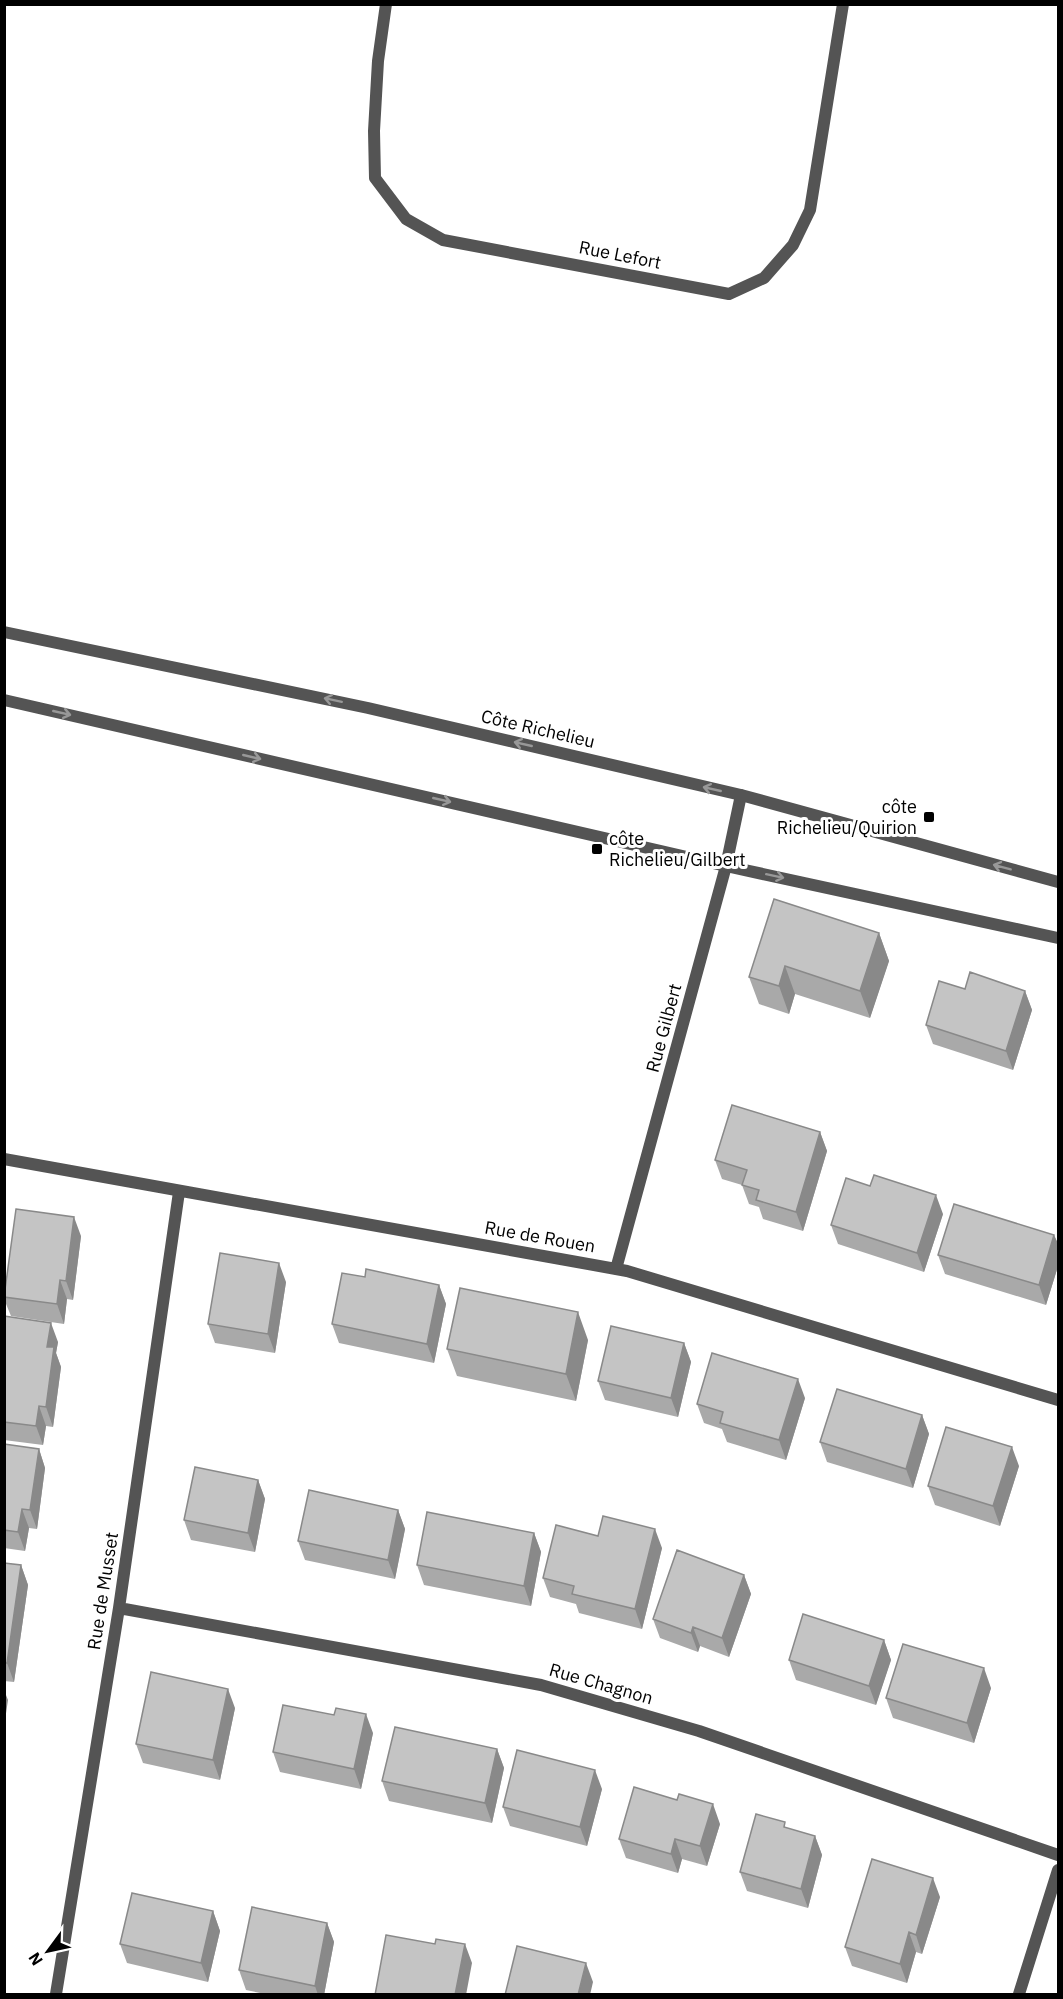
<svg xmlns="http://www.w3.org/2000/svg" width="1063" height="1999" font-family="'IBM Plex Sans',sans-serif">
<rect width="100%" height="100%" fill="#fff"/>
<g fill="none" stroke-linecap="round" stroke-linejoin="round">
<path stroke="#545454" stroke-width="12" d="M 386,4 L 378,61 L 374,131 L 375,178 L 406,219 L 443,240 L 729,294 L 764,278 L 793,245 L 810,210 L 843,4
M 4,1159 L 627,1271 L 1058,1400
M 616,1269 L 726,866 L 741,795
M 119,1608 L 541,1685 L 699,1731 L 1058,1855
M 56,1994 L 119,1608 L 179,1192
M 1019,1994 L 1058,1870"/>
<path stroke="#545454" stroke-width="12" d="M 4,632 L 368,708 L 741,795 L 1058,882
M 4,700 L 726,866 L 1058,938"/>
</g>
<path fill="#a9a9a9" d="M 879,933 L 889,961 L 870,1018 L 795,994 L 789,1014 L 759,1004 L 749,977 Z
M 965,989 L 1025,991 L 1032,1010 L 1013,1070 L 933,1044 L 926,1025 Z
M 820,1132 L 827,1151 L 803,1231 L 763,1219 L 759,1207 L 749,1204 L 742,1185 L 722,1179 L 715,1160 Z
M 943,1214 L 924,1272 L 838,1244 L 831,1225 Z
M 1054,1235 L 1059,1246 L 1059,1263 L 1046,1305 L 945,1274 L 938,1255 Z
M 81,1236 L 73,1300 L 67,1299 L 64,1324 L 11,1316 L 4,1299 L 4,1294 Z
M 365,1277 L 439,1285 L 446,1304 L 434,1363 L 339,1343 L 332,1324 Z
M 286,1282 L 275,1353 L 215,1343 L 208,1324 Z
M 4,1316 L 58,1342 L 56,1353 L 61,1367 L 53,1427 L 46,1426 L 43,1445 L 4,1440 Z
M 588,1340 L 576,1401 L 457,1376 L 447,1349 Z
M 684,1343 L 691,1362 L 678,1417 L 605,1400 L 598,1381 Z
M 805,1398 L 786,1460 L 727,1442 L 722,1429 L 704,1423 L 697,1404 Z
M 922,1415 L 929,1434 L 913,1488 L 827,1462 L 820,1442 Z
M 4,1444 L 39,1449 L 45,1468 L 37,1529 L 29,1528 L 25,1551 L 4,1548 Z
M 1019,1466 L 1000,1526 L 935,1505 L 928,1486 Z
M 258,1480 L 265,1499 L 255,1552 L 191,1540 L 184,1520 Z
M 398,1510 L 405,1529 L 395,1579 L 305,1560 L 298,1541 Z
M 534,1533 L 541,1552 L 531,1606 L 424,1585 L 417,1565 Z
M 598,1536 L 662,1548 L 642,1629 L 579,1613 L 576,1604 L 550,1597 L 543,1578 Z
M 4,1563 L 21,1565 L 28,1585 L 14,1682 L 4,1681 Z
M 744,1575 L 751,1594 L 729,1657 L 700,1646 L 698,1652 L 660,1638 L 653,1619 Z
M 884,1640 L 891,1660 L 876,1705 L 796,1680 L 789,1660 Z
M 991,1688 L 974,1743 L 893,1718 L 886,1698 Z
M 235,1708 L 220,1780 L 143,1763 L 136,1744 Z
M 373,1733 L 361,1789 L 280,1772 L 273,1752 Z
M 497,1749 L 504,1768 L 492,1823 L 389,1801 L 382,1781 Z
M 602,1789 L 587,1846 L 510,1826 L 503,1807 Z
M 720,1824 L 707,1866 L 682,1859 L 678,1873 L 626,1858 L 619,1839 Z
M 787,1828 L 815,1836 L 822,1855 L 808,1908 L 747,1891 L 740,1872 Z
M 940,1897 L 922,1954 L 916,1952 L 907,1983 L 852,1966 L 845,1947 Z
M 213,1911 L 220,1931 L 208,1982 L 127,1963 L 120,1944 Z
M 327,1923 L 334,1942 L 324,1995 L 270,1995 L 246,1990 L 239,1970 Z"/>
<path fill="#898989" d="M 879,933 L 889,961 L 870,1018 L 860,991 Z
M 785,966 L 795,994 L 789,1014 L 779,986 Z
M 1025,991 L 1032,1010 L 1013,1070 L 1006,1051 Z
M 820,1132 L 827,1151 L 803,1231 L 796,1212 Z
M 936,1195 L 943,1214 L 924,1272 L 917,1253 Z
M 74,1217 L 81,1236 L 73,1300 L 66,1281 Z
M 1054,1235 L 1059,1246 L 1059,1263 L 1046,1305 L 1039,1285 Z
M 279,1263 L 286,1282 L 275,1353 L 268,1334 Z
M 60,1280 L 67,1299 L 64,1324 L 57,1304 Z
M 439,1285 L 446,1304 L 434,1363 L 427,1344 Z
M 578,1312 L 588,1340 L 576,1401 L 566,1374 Z
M 51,1323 L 58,1342 L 56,1353 L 61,1367 L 53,1427 L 46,1407 L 47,1347 Z
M 684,1343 L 691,1362 L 678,1417 L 671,1398 Z
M 798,1379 L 805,1398 L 786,1460 L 779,1440 Z
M 39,1406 L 46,1426 L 43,1445 L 36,1426 Z
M 922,1415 L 929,1434 L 913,1488 L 906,1469 Z
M 1012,1447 L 1019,1466 L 1000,1526 L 993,1506 Z
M 39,1449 L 45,1468 L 37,1529 L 30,1510 Z
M 258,1480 L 265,1499 L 255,1552 L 248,1533 Z
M 22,1509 L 29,1528 L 25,1551 L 18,1532 Z
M 398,1510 L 405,1529 L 395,1579 L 388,1560 Z
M 655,1529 L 662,1548 L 642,1629 L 635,1609 Z
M 534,1533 L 541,1552 L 531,1606 L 524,1586 Z
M 21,1565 L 28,1585 L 14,1682 L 7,1663 Z
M 744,1575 L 751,1594 L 729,1657 L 722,1638 Z
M 693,1627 L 700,1646 L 698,1652 L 691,1633 Z
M 884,1640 L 891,1660 L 876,1705 L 869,1686 Z
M 984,1668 L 991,1688 L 974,1743 L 967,1723 Z
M 228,1689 L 235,1708 L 220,1780 L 213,1760 Z
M 4,1690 L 8,1700 L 4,1727 Z
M 366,1714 L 373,1733 L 361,1789 L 354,1769 Z
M 497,1749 L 504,1768 L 492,1823 L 485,1803 Z
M 595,1770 L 602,1789 L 587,1846 L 580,1827 Z
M 713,1804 L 720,1824 L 707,1866 L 700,1846 Z
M 815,1836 L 822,1855 L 808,1908 L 801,1889 Z
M 675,1839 L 682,1859 L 678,1873 L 671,1854 Z
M 933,1878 L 940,1897 L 922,1954 L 916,1935 Z
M 213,1911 L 220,1931 L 208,1982 L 201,1963 Z
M 327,1923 L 334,1942 L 324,1995 L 318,1995 L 315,1986 Z
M 909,1932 L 916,1952 L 907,1983 L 900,1964 Z
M 465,1944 L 472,1963 L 466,1995 L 455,1995 Z
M 586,1963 L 593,1982 L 590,1995 L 578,1995 Z"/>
<path fill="#c4c4c4" stroke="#898989" stroke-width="1.5" d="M 774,899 L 879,933 L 860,991 L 785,966 L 779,986 L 749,977 Z
M 970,972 L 1025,991 L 1006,1051 L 926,1025 L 939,981 L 965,989 Z
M 732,1105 L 820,1132 L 796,1212 L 756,1200 L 759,1190 L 742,1185 L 747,1170 L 715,1160 Z
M 874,1175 L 936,1195 L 917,1253 L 831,1225 L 846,1178 L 870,1186 Z
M 954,1204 L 1054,1235 L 1039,1285 L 938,1255 Z
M 16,1209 L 74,1217 L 66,1281 L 60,1280 L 57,1304 L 4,1297 Z
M 220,1253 L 279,1263 L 268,1334 L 208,1324 Z
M 366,1269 L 439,1285 L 427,1344 L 332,1324 L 342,1273 L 365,1277 Z
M 460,1288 L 578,1312 L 566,1374 L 447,1349 Z
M 4,1316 L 51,1323 L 47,1347 L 54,1347 L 46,1407 L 39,1406 L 36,1426 L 4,1422 Z
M 611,1326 L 684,1343 L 671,1398 L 598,1381 Z
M 712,1353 L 798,1379 L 779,1440 L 720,1423 L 723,1412 L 697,1404 Z
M 837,1389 L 922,1415 L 906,1469 L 820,1442 Z
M 946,1427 L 1012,1447 L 993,1506 L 928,1486 Z
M 4,1444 L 39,1449 L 30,1510 L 22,1509 L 18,1532 L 4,1530 Z
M 195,1467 L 258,1480 L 248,1533 L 184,1520 Z
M 309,1490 L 398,1510 L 388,1560 L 298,1541 Z
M 427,1512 L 534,1533 L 524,1586 L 417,1565 Z
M 603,1516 L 655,1529 L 635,1609 L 572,1594 L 574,1586 L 543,1578 L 556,1525 L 598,1536 Z
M 677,1550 L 744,1575 L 722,1638 L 693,1627 L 691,1633 L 653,1619 Z
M 4,1563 L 21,1565 L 7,1663 L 4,1663 Z
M 803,1614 L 884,1640 L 869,1686 L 789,1660 Z
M 903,1644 L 984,1668 L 967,1723 L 886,1698 Z
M 151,1672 L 228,1689 L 213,1760 L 136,1744 Z
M 283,1705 L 334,1715 L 336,1708 L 366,1714 L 354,1769 L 273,1752 Z
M 395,1727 L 497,1749 L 485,1803 L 382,1781 Z
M 517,1750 L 595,1770 L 580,1827 L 503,1807 Z
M 634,1787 L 677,1800 L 679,1794 L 713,1804 L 700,1846 L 675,1839 L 671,1854 L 619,1839 Z
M 756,1814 L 785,1822 L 784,1827 L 815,1836 L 801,1889 L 740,1872 Z
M 872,1859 L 933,1878 L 916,1935 L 909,1932 L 900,1964 L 845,1947 Z
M 132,1893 L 213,1911 L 201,1963 L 120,1944 Z
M 252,1907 L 327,1923 L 315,1986 L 239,1970 Z
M 386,1935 L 435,1944 L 436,1939 L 465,1944 L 455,1995 L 375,1995 Z
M 517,1946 L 586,1963 L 578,1995 L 505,1995 Z"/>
<defs><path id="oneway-shaft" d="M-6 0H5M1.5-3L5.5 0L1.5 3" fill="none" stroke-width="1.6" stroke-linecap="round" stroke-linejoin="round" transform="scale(1.5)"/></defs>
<g stroke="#989898">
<use href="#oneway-shaft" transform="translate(333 700) rotate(-168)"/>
<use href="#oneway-shaft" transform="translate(62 713) rotate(13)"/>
<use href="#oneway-shaft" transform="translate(523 744) rotate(-167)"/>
<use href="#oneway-shaft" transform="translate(252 757) rotate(13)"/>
<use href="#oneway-shaft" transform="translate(712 789) rotate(-167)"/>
<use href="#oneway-shaft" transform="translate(442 800) rotate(13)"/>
<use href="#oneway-shaft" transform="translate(1002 867) rotate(-165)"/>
<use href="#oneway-shaft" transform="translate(775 876) rotate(12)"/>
</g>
<g fill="#000" stroke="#fff" stroke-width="2">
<rect x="923" y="811" width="12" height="12" rx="3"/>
<rect x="591" y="843" width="12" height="12" rx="3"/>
</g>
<g text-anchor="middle" stroke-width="6" stroke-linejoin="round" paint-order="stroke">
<g font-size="18" fill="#000" stroke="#fff">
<text transform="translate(620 255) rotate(11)" y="6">Rue Lefort</text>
<text transform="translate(538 729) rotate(13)" y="6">Côte Richelieu</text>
<text transform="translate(664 1028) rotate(-75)" y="6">Rue Gilbert</text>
<text transform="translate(540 1237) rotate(10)" y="6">Rue de Rouen</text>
<text transform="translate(103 1591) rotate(-81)" y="6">Rue de Musset</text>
<text transform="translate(601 1684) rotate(16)" y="6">Rue Chagnon</text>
</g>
<g font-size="18" fill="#000" stroke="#fff" text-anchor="end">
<text x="917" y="813">côte<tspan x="917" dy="21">Richelieu/Quirion</tspan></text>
<text x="609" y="845" text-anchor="start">côte<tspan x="609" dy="21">Richelieu/Gilbert</tspan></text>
</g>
</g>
<rect width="1063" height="1999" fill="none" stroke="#000000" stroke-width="12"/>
<g transform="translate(48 1951) rotate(237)" stroke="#ffffff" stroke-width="4.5" paint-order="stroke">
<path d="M0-4.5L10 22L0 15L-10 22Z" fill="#000000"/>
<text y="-9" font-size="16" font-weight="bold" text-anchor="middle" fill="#000000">N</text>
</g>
</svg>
